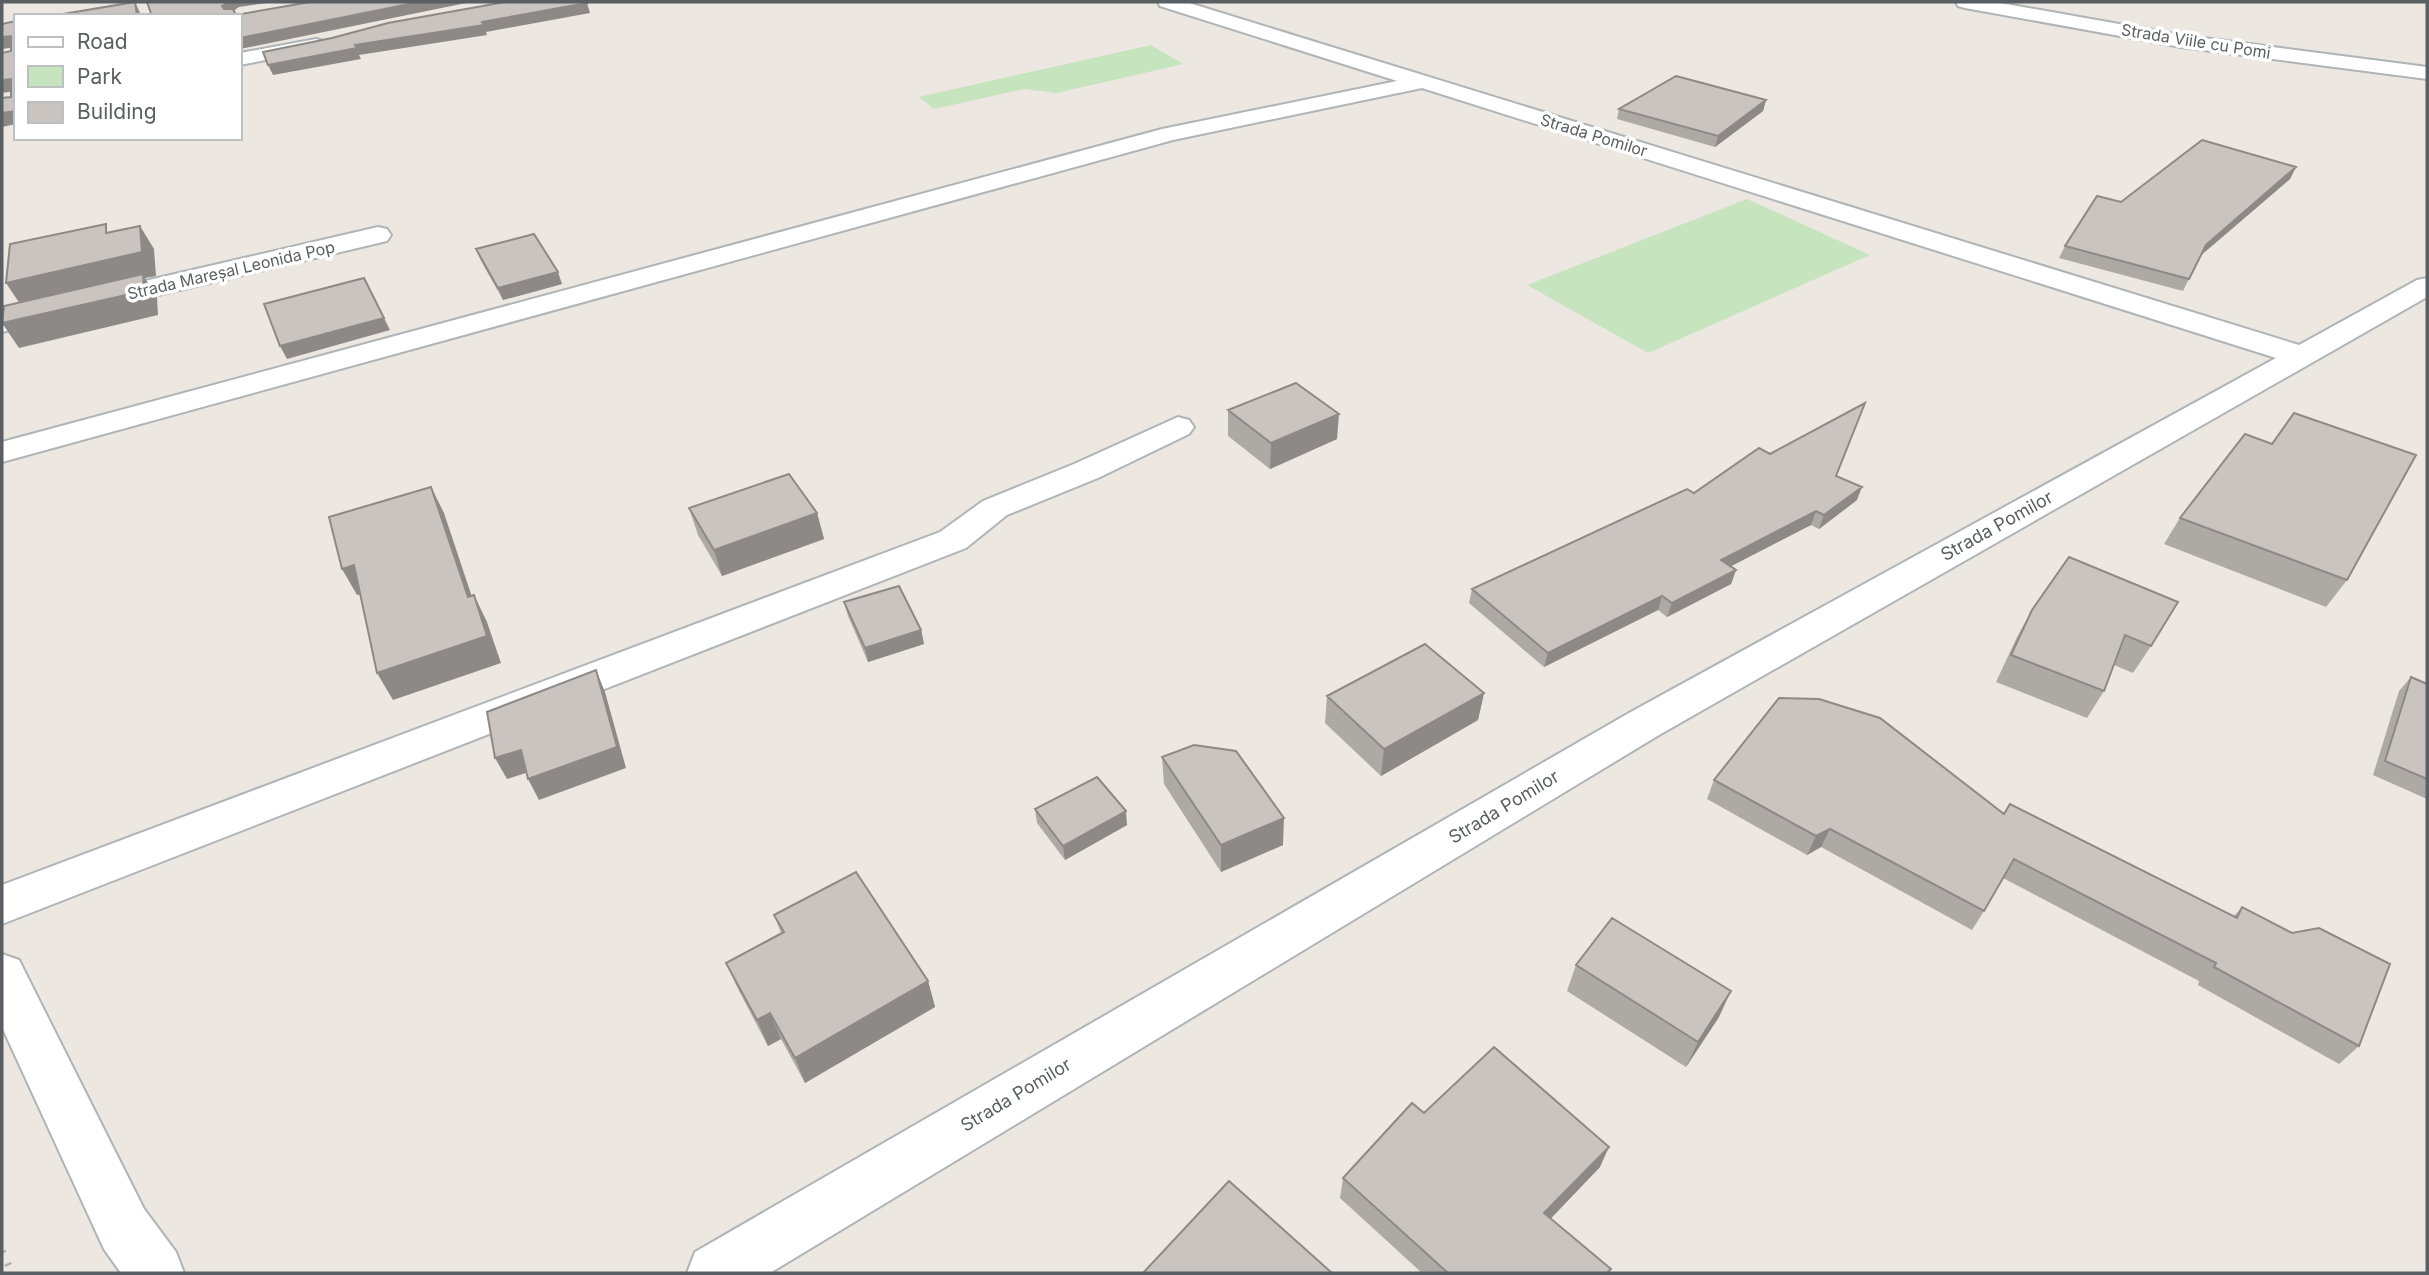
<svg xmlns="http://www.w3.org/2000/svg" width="2429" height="1275" font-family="Inter,sans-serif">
<rect width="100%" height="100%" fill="#ece7e1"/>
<path fill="#c6e4bd" d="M 1151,45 L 1183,64 L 1057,93 L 1024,89 L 934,109 L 919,97 Z
M 1747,199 L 1870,255 L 1648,353 L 1527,285 Z"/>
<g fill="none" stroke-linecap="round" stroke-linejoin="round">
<defs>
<path id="street" d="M 1158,2 L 1186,2 L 2299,345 L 2417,280 L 2427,278 L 2427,297 L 1659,735 L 770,1273 L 687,1273 L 695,1252 L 1629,713 L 2276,358 L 1422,88 L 1173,140 L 2,462 L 2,442 L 1162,129 L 1397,81 L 1160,6 Z
M 1956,2 L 1995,2 L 2181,35 L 2427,67 L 2427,79 L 2181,47 L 1965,8 L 1958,6 Z
M 316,39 L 323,41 L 326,45 L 323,49 L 240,65 L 240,53 Z
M 378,227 L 387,229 L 391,235 L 387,241 L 2,332 L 2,314 Z
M 1178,417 L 1189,420 L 1194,427 L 1189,434 L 1098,478 L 1007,515 L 966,548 L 2,924 L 2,885 L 940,532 L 983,501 L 1074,464 Z
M 2,954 L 19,960 L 144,1209 L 176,1252 L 184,1273 L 121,1273 L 104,1249 L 2,1027 Z"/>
</defs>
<use href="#street" stroke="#afb4b6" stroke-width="4"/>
<use href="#street" fill="#fff" fill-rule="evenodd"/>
<path stroke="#b0b1b2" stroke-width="7" stroke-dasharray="2.5 11" stroke-linecap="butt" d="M 2,1251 L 12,1273"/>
</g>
<path fill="#ada9a5" d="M 1766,100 L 1763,111 L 1715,147 L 1617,119 L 1619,109 Z
M 2296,167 L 2290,179 L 2200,256 L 2183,291 L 2059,258 L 2065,246 L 2121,202 Z
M 476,249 L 562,284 L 503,300 L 481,261 Z
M 1228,410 L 1337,439 L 1270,469 L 1228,436 Z
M 1770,454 L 1857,500 L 1819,529 L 1811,525 L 1730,566 L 1736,570 L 1731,584 L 1667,617 L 1658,610 L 1544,667 L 1469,603 L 1472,589 L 1694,493 Z
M 689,508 L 817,513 L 824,539 L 722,576 L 698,535 Z
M 2180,518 L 2347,580 L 2326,607 L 2164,544 Z
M 2069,557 L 2151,646 L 2133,673 L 2114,665 L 2104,691 L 2087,718 L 1996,682 L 2017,637 L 2032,610 Z
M 844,602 L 921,630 L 924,644 L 868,662 L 848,616 Z
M 2411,677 L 2427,684 L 2427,799 L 2373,775 L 2399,691 Z
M 1484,693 L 1478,720 L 1381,776 L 1325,723 L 1327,696 Z
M 1162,757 L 1283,845 L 1221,872 L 1164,784 Z
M 1714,780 L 2004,814 L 2234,916 L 2242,907 L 2359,1046 L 2339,1064 L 2198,985 L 2199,981 L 2003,878 L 1984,911 L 1972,930 L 1821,847 L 1807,855 L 1707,799 Z
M 1035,809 L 1127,825 L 1065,860 L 1037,823 Z
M 774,915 L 928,981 L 935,1007 L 805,1083 L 781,1039 L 768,1046 L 738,989 L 726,963 L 781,933 Z
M 1576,965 L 1719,1017 L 1686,1067 L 1567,991 Z
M 1424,1113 L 1600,1167 L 1550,1219 L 1608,1273 L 1422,1273 L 1340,1198 L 1343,1178 Z"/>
<path fill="#8d8986" d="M 135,2 L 140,13 L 141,16 L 137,16 Z
M 228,2 L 273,2 L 239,7 L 226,16 L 222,6 Z
M 419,2 L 471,2 L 240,49 L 240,38 Z
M 587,3 L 590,13 L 486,32 L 487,35 L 359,55 L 361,59 L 273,75 L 268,65 L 355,45 Z
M 11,36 L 16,47 L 2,49 L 2,37 Z
M 11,79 L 16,91 L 2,93 L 2,80 Z
M 1766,100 L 1763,111 L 1715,147 L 1718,136 Z
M 16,111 L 16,124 L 2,127 L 2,113 Z
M 2296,167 L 2290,179 L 2199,257 L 2206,245 Z
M 140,226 L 154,249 L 156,276 L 145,278 L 157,298 L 158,315 L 19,348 L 2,323 L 22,307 L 6,283 Z
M 558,272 L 562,284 L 503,300 L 498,288 Z
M 384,318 L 390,330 L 287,359 L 280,346 Z
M 1339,414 L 1337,439 L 1270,469 L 1271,443 Z
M 431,487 L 444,513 L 481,624 L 468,597 Z
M 1862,487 L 1857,500 L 1819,529 L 1824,515 Z
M 1816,511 L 1811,525 L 1716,574 L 1721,560 Z
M 817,513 L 824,539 L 722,576 L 714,550 Z
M 354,565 L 369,592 L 357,595 L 342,569 Z
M 1736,570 L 1731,584 L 1667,617 L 1672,603 Z
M 474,595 L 487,622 L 501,663 L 393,700 L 377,673 Z
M 1662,596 L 1658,610 L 1544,667 L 1548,653 Z
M 921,630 L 924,644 L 868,662 L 865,648 Z
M 596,670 L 605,692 L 626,768 L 539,800 L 528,779 Z
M 1484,693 L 1478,720 L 1381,776 L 1384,749 Z
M 521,750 L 532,771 L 507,779 L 495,758 Z
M 1126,811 L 1127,825 L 1065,860 L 1063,846 Z
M 1284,818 L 1283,845 L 1221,872 L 1221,845 Z
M 1830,829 L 1821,847 L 1807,855 L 1816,836 Z
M 928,981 L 935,1007 L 805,1083 L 795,1058 Z
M 1731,991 L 1719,1017 L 1686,1067 L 1698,1042 Z
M 770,1013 L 781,1039 L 768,1046 L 757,1020 Z
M 1609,1147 L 1600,1167 L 1537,1233 L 1544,1213 Z"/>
<path fill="#c9c4c0" stroke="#8d8986" stroke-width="2" d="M 135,2 L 137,16 L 51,16 Z
M 147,2 L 228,2 L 222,6 L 224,9 L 233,9 L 236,15 L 310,2 L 419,2 L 240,38 L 240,16 L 152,16 Z
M 505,2 L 586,2 L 587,3 L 482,22 L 484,25 L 355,45 L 357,48 L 268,65 L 263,52 L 332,38 L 388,23 Z
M 16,21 L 16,111 L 2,113 L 2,98 L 11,97 L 11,79 L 2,80 L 2,53 L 11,51 L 11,36 L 2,37 L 2,24 Z
M 1676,76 L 1766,100 L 1718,136 L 1619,109 Z
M 2202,140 L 2296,167 L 2206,245 L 2189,279 L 2065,246 L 2097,196 L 2121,202 Z
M 106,224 L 106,233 L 140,226 L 142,252 L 6,283 L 10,244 Z
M 534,234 L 558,272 L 498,288 L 476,249 Z
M 143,274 L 144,291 L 2,323 L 4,306 Z
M 364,278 L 384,318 L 280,346 L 264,304 Z
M 1296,383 L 1339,414 L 1271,443 L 1228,410 Z
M 1865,403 L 1836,476 L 1862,487 L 1824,515 L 1816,511 L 1721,560 L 1736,570 L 1672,603 L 1662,596 L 1548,653 L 1472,589 L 1687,489 L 1694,493 L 1759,448 L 1770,454 Z
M 2294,413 L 2416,455 L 2347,580 L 2180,518 L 2245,434 L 2272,444 Z
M 789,474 L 817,513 L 714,550 L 689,508 Z
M 431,487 L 468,597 L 474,595 L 487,636 L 377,673 L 354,565 L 342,569 L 329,517 Z
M 2069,557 L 2178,602 L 2151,646 L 2125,635 L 2104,691 L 2011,655 L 2032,610 Z
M 899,586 L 921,630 L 865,648 L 844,602 Z
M 1425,644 L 1484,693 L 1384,749 L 1327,696 Z
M 596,670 L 617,747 L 528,779 L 521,750 L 495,758 L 487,712 Z
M 2411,677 L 2427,684 L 2427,779 L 2385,761 Z
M 1779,698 L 1819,699 L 1880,718 L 2004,814 L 2010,804 L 2237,918 L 2242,907 L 2292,933 L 2319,928 L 2390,964 L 2359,1046 L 2214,967 L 2216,963 L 2014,859 L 1984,911 L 1830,829 L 1816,836 L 1714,780 Z
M 1194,745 L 1236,751 L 1284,818 L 1221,845 L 1162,757 Z
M 1097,777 L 1126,811 L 1063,846 L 1035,809 Z
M 856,872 L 928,981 L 795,1058 L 770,1013 L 757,1020 L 726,963 L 784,932 L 774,915 Z
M 1612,918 L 1731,991 L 1698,1042 L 1576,965 Z
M 1494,1047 L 1609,1147 L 1544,1213 L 1611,1269 L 1607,1273 L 1448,1273 L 1343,1178 L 1412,1103 L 1424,1113 Z
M 1229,1181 L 1332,1273 L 1143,1273 Z"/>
<g text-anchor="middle" stroke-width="7" stroke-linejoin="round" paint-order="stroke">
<g font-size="16" fill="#595f62" stroke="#fff">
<text transform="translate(2196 41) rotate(9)" y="6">Strada Viile cu Pomi</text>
<text transform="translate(1594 135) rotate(17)" y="6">Strada Pomilor</text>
<text transform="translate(231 270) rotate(-13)" y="6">Strada Mareșal Leonida Pop</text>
</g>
<g font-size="18" fill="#595f62" stroke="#fff">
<text transform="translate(1997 526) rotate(-29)" y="6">Strada Pomilor</text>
<text transform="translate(1504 807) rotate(-31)" y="6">Strada Pomilor</text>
<text transform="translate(1016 1095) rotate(-31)" y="6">Strada Pomilor</text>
</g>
</g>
<rect width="2429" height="1275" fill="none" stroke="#595f62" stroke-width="7"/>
<rect x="14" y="14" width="228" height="126" fill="#ffffff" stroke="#bdbfc0" stroke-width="2"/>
<rect x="28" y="37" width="35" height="10" fill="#ffffff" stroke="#bdbfc0" stroke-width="2"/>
<text x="77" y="49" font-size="21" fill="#595f62">Road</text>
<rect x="28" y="66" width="35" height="21" fill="#c6e4bd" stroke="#bdbfc0" stroke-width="2"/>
<text x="77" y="84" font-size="21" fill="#595f62">Park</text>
<rect x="28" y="102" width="35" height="21" fill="#c9c4c0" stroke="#bdbfc0" stroke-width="2"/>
<text x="77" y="119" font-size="21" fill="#595f62">Building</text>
</svg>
